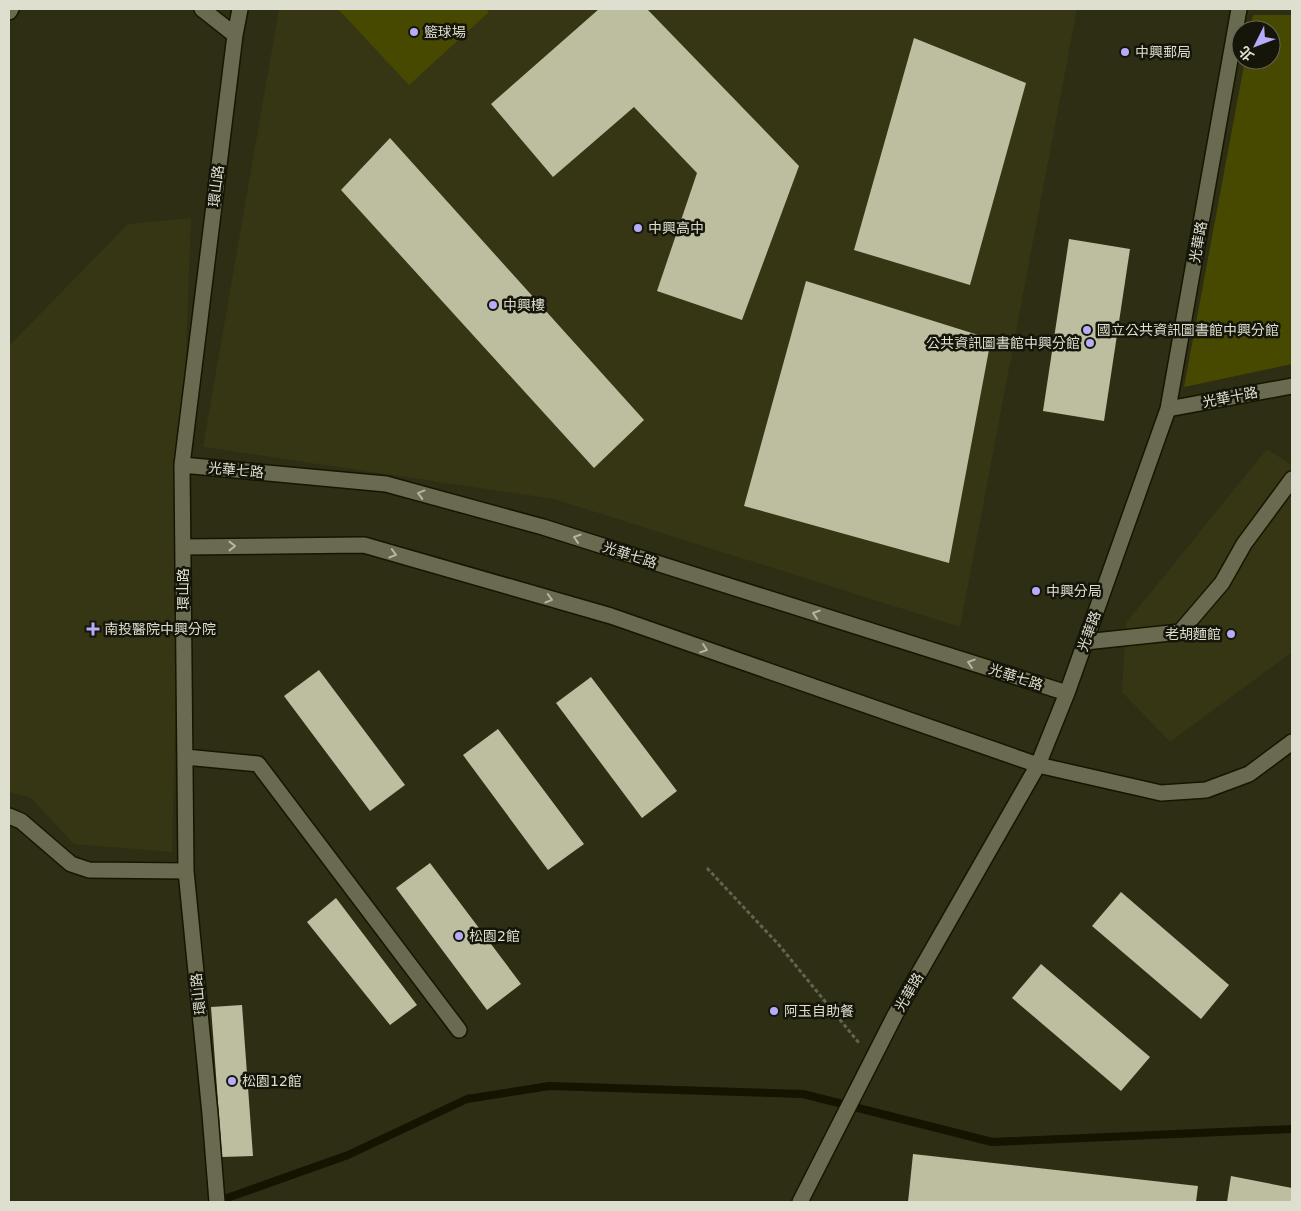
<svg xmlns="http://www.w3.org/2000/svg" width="1301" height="1211" font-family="'DejaVu Sans','Noto Sans TC',sans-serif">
<rect width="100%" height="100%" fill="#2d2e14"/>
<path fill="#363615" d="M 279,9 L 1077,9 L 960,627 L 554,499 L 203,447 Z
M 191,218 L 182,465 L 172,852 L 74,844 L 31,798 L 9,792 L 9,346 L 128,224 Z
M 1267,449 L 1292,465 L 1292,652 L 1170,742 L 1122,692 L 1126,623 Z"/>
<path fill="#484901" d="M 338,9 L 486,9 L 489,12 L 409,85 Z
M 1253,15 L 1292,15 L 1292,364 L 1184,387 L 1245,60 L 1271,60 L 1271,30 L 1250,30 Z"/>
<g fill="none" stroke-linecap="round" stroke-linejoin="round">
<path stroke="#141400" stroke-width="8" d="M 216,1202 L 348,1155 L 467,1099 L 549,1086 L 803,1094 L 992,1142 L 1292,1129"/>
</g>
<path fill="#bdbea0" d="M 599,9 L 647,9 L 799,166 L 742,320 L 657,291 L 697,173 L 634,107 L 553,177 L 491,104 Z
M 914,38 L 1026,83 L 970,285 L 854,250 Z
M 390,138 L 644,420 L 594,468 L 341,190 Z
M 1069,239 L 1130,249 L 1104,421 L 1043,411 Z
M 806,281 L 991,339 L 949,563 L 744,506 Z
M 319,670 L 405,785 L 370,811 L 284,696 Z
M 591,677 L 677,791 L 642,818 L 556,703 Z
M 498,729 L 584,844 L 548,870 L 463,755 Z
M 430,863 L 521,984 L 487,1010 L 396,888 Z
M 1121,892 L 1229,985 L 1201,1019 L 1092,926 Z
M 336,898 L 417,1005 L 390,1025 L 307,922 Z
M 1041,964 L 1150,1057 L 1121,1091 L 1012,998 Z
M 242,1005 L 253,1156 L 222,1157 L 211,1007 Z
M 913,1154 L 1198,1186 L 1196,1202 L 908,1202 Z
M 1231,1176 L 1292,1188 L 1292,1202 L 1227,1202 Z"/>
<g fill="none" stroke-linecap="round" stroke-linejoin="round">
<defs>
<path id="minor" d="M 202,9 L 235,35
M 9,12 L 11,9
M 1168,409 L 1292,386
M 182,465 L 386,484 L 543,527 L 1067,693
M 183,547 L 364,545 L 611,616 L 1038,765 L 1161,793 L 1206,790 L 1249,774 L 1292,742
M 1085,642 L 1180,632 L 1222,583 L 1244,544 L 1292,479
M 185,757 L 258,764 L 459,1030
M 9,816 L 21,821 L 71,864 L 89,870 L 186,871
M 217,1202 L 210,1114 L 186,871 L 182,465 L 235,35 L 240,9
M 800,1202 L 895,1015 L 1038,765 L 1067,693 L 1168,409 L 1239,9"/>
</defs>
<use href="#minor" stroke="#161600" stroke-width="18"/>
<path stroke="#63644d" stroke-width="3" stroke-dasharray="4 2.5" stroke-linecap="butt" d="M 707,868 L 779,945 L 859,1043"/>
<use href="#minor" stroke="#696a4f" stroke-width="15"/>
</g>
<defs><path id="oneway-chevron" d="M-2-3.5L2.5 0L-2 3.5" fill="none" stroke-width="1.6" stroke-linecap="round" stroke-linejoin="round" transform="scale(1.25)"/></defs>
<g stroke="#b5b6a2">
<use href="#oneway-chevron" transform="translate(421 494) rotate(-165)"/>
<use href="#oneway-chevron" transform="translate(577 538) rotate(-162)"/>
<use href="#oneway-chevron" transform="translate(232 546)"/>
<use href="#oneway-chevron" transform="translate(393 554) rotate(16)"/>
<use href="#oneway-chevron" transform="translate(549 599) rotate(16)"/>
<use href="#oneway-chevron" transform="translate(816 614) rotate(-162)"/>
<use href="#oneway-chevron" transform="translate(704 649) rotate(19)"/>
<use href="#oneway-chevron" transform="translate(971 663) rotate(-162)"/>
</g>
<g fill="#b6acf8" stroke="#15150a" stroke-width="2">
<circle cx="414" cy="32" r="5"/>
<circle cx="1125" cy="52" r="5"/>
<circle cx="638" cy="228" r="5"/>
<circle cx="493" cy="305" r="5"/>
<circle cx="1087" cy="330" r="5"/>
<circle cx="1090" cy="343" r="5"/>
<circle cx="1036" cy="591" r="5"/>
<path d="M90.5 621.5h5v5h5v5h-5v5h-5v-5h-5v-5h5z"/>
<circle cx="1231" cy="634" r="5"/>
<circle cx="459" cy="936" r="5"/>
<circle cx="774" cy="1011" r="5"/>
<circle cx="232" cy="1081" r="5"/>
</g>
<g text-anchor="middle" stroke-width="5" stroke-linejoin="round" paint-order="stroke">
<g font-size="14" fill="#dedfcf" stroke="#15150a" text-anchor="start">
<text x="424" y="37">籃球場</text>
<text x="1135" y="57">中興郵局</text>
<text x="648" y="233">中興高中</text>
<text x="503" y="310">中興樓</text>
<text x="1097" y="335">國立公共資訊圖書館中興分館</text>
<text x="1080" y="348" text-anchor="end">公共資訊圖書館中興分館</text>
<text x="1046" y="596">中興分局</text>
<text x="104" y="634">南投醫院中興分院</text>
<text x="1221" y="639" text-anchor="end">老胡麵館</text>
<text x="469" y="941">松園2館</text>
<text x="784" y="1016">阿玉自助餐</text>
<text x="242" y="1086">松園12館</text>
</g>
<g font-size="14" fill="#dedfcf" stroke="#15150a">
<text transform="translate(216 186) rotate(-83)" y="5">環山路</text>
<text transform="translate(1198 242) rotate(-80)" y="5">光華路</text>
<text transform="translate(1230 397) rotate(-11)" y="5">光華十路</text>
<text transform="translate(236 470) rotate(5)" y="5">光華七路</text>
<text transform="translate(630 555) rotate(18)" y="5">光華七路</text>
<text transform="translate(183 589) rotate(-90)" y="5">環山路</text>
<text transform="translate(1089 631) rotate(-70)" y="5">光華路</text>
<text transform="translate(1016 677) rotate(18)" y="5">光華七路</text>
<text transform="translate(909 992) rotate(-60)" y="5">光華路</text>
<text transform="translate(198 994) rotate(-96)" y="5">環山路</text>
</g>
</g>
<rect width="1301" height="1211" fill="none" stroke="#dedfcf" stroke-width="20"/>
<g transform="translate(1256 45) rotate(228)"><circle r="24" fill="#15150a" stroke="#656659"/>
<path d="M0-4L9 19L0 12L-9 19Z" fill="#b6acf8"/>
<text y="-8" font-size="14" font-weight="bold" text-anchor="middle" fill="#dedfcf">北</text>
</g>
</svg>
